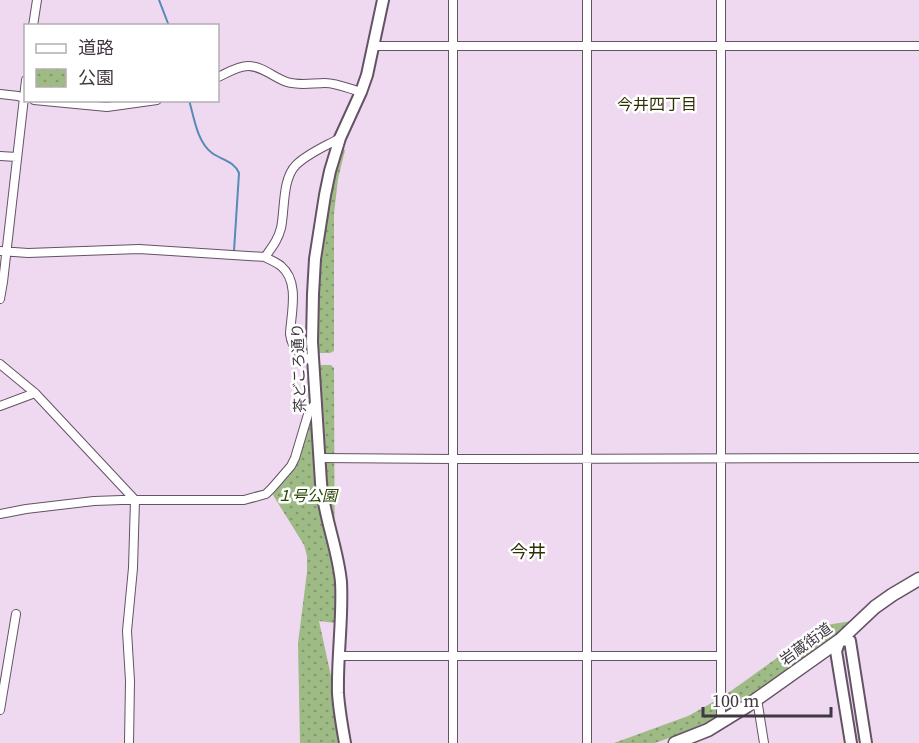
<svg xmlns="http://www.w3.org/2000/svg" width="919" height="743" font-family="'Source Serif 4','Noto Sans JP',serif">
<defs>
<pattern id="park-dots" width="8" height="8" patternUnits="userSpaceOnUse" patternTransform="scale(1.5)"><rect width="8" height="8" fill="#9ebb85"/><path d="M2 2h.1M6 6h.1" fill="none" stroke="#82996e" stroke-width="1.8" stroke-linecap="round"/></pattern>
</defs>
<rect width="100%" height="100%" fill="#efd9f0"/>
<path fill="url(#park-dots)" d="M 342,147 L 345,150 L 338,179 L 334,214 L 334,351 L 330,353 L 319,353 L 315,349 L 315,283 L 325,202 Z
M 321,365 L 331,365 L 334,368 L 335,623 L 319,621 L 331,676 L 335,675 L 338,743 L 300,743 L 298,643 L 307,572 L 307,556 L 304,545 L 273,495 C 278,480 294,471 300,457 L 318,395 L 317,368 Z
M 852,621 L 828,641 L 729,710 L 707,723 L 683,733 L 655,743 L 614,743 L 688,716 L 708,705 L 731,691 L 792,647 L 826,625 Z"/>
<g fill="none" stroke-linecap="round" stroke-linejoin="round">
<path stroke="#558bb7" stroke-width="2" d="M 159,0 L 169,26
M 189,100 C 194,117 197,142 212,153 C 222,160 234,161 239,173 L 234,251"/>
<defs>
<path id="street" d="M 453,0 L 453,743
M 587,0 L 587,743
M 721,0 L 721,722
M 33,26 L 37,0
M 373,46 L 919,46
M 218,77 C 227,73 238,66 248,66 C 263,66 274,78 287,82 C 300,86 312,83 325,83 C 337,83 350,89 361,92
M 0,94 L 18,96 L 26,99
M 34,100 L 107,107 L 157,100
M 0,156 L 17,157
M 0,251 L 28,253 L 139,249 L 265,257 C 270,260 276,262 281,266 C 300,282 291,313 290,334 C 292,349 301,356 314,362
M 265,257 C 272,247 278,240 281,228 C 285,209 282,179 296,165 C 308,153 326,146 340,138
M 0,299 L 3,282 L 26,80
M 0,364 L 35,393 L 135,500 L 133,568 L 127,631 L 130,681 L 129,743
M 0,406 L 35,393
M 319,458 L 453,459 L 919,458
M 0,514 L 26,509 L 94,501 L 122,500 L 244,500 L 266,494 L 272,488 L 291,466 L 295,458 L 309,411 L 316,403
M 340,656 L 721,656
M 757,699 L 764,743
M 0,710 L 16,614"/>
<path id="secondary" d="M 345,743 C 342,726 339,710 338,693 C 337,656 343,619 341,582 C 338,549 324,517 321,483 L 312,342 L 313,294 L 315,259 L 325,195 L 330,171 L 340,138 L 361,92 L 367,75 L 383,0
M 851,743 L 836,651 L 840,640 L 850,641 L 866,743"/>
<path id="primary" d="M 675,743 L 708,730 L 747,706 L 840,640 L 875,607 L 892,595 L 919,579"/>
</defs>
<use href="#street" stroke="#645265" stroke-width="10"/>
<use href="#secondary" stroke="#645265" stroke-width="14"/>
<use href="#primary" stroke="#645265" stroke-width="15"/>
<use href="#street" stroke="#fff" stroke-width="8"/>
<use href="#secondary" stroke="#fff" stroke-width="10"/>
<use href="#primary" stroke="#fff" stroke-width="12"/>
</g>
<g text-anchor="middle" stroke-width="5" stroke-linejoin="round" paint-order="stroke">
<g font-size="15" fill="#403840" stroke="#fff">
<text transform="translate(299 368) rotate(-92)" y="5">茶どころ通り</text>
<text transform="translate(806 644) rotate(-36)" y="5">岩蔵街道</text>
</g>
<g font-size="15" font-style="italic" fill="#274300" stroke="#fff">
<text x="307" y="501">１号公園</text>
</g>
<g font-size="16" fill="#2f2f04" stroke="#fff">
<text x="657" y="110">今井四丁目</text>
</g>
<g font-size="18" fill="#2f2f04" stroke="#fff">
<text x="528" y="558">今井</text>
</g>
</g>
<rect x="24" y="24" width="195" height="78" fill="#ffffff" stroke="#b3afb3" stroke-width="1.5"/>
<rect x="36" y="44" width="30" height="9" fill="#ffffff" stroke="#b3afb3" stroke-width="1.5"/>
<text x="78" y="54" font-size="18" fill="#403840">道路</text>
<rect x="36" y="69" width="30" height="18" fill="url(#park-dots)" stroke="#b3afb3" stroke-width="1.5"/>
<text x="78" y="84" font-size="18" fill="#403840">公園</text>
<path d="M703 707v9h128v-9" fill="none" stroke="#403840" stroke-width="3"/>
<text x="712" y="707" font-size="18" fill="#403840" stroke="#ffffff" stroke-width="4.5" paint-order="stroke">100 m</text>
</svg>
